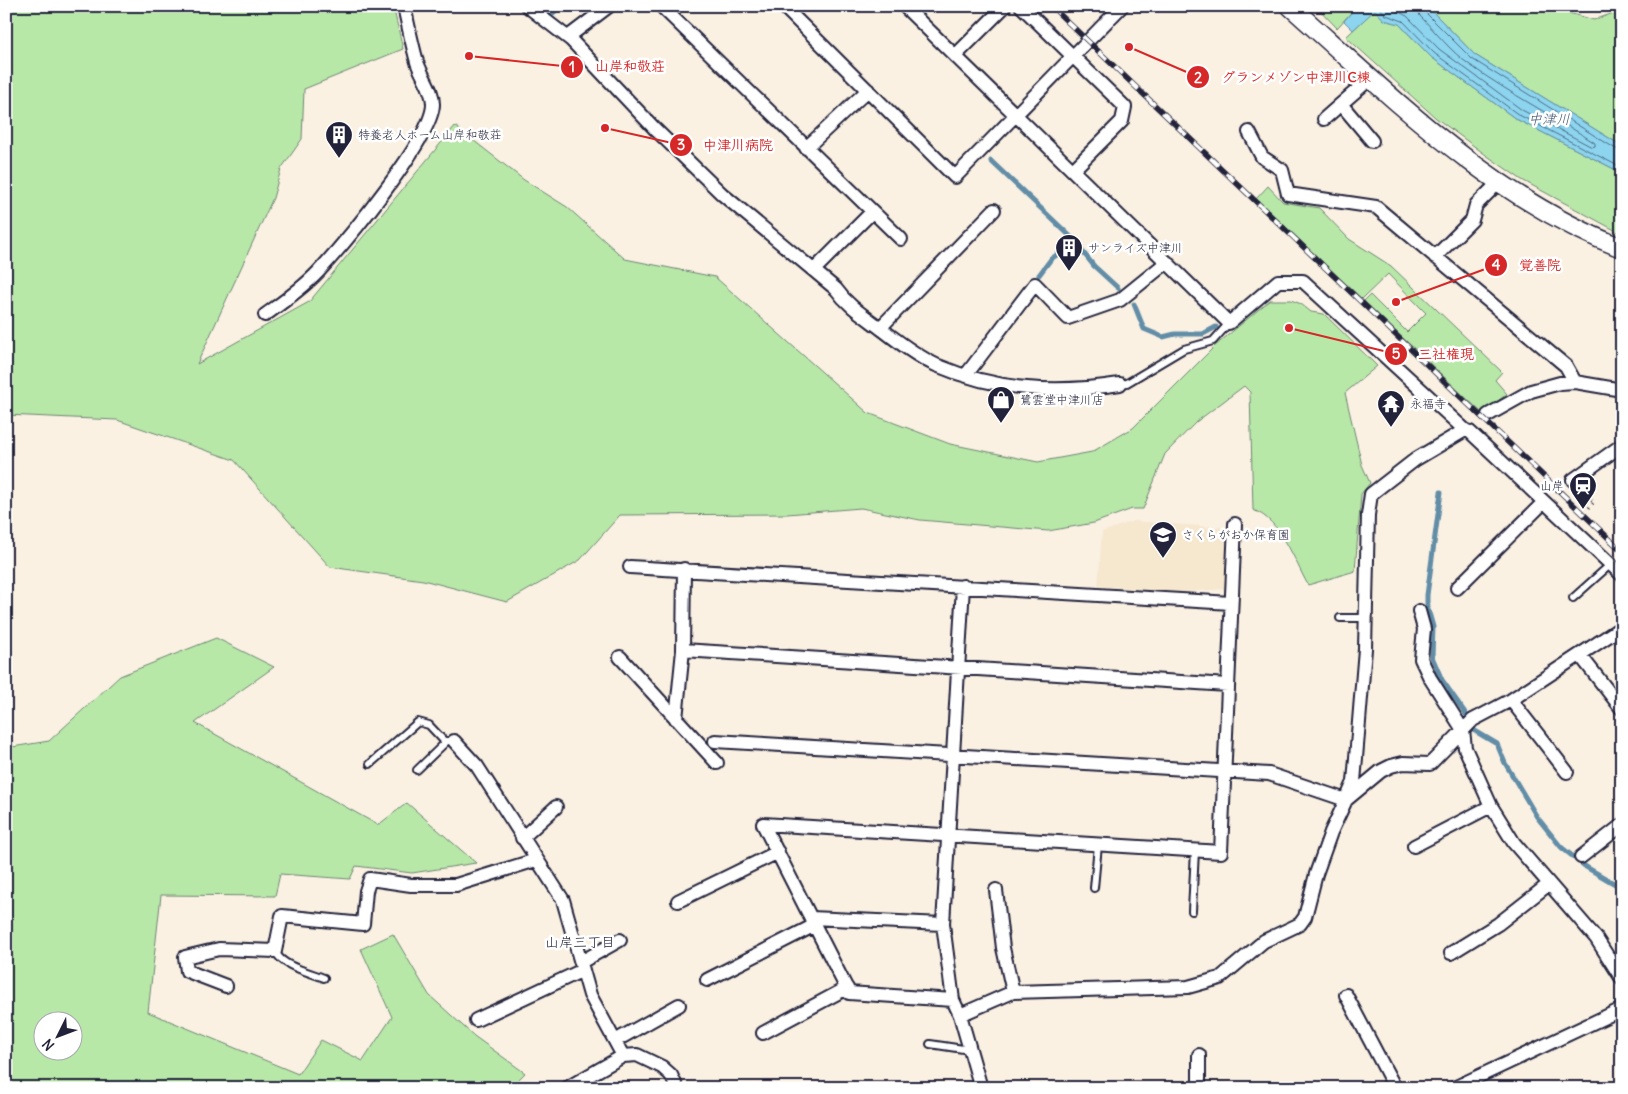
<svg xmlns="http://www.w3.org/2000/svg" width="1628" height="1094" font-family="Delius,'Klee One',sans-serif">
<rect width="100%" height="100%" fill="#faf1e3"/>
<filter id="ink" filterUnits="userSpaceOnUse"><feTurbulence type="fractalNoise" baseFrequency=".02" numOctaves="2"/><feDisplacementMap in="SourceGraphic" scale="10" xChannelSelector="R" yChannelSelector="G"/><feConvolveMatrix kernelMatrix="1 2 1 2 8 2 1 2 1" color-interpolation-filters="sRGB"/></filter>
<g filter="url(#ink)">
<path fill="#f6e7cf" d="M 1133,521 L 1228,528 L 1225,589 L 1180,592 L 1098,586 L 1102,532 Z"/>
<path fill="#b8e8a8" stroke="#6d8572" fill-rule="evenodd" d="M 6,6 L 393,6 L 403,49 L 304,89 L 302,139 L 281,169 L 273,198 L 197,364 L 309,302 L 455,126 L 524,180 L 567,207 L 625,259 L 715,277 L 868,413 L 950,444 L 1038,462 L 1092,452 L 1133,428 L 1215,346 L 1270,300 L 1291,300 L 1301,304 L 1311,312 L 1324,314 L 1377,366 L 1345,393 L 1362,465 L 1370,483 L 1361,494 L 1355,571 L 1308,585 C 1294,560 1281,520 1253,510 L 1250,392 L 1244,386 L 1196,422 L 1165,454 L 1143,509 L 1132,509 L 1094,523 L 1048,531 L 920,520 L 861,508 L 787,514 L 620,515 L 580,560 L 507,602 L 423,580 L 330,567 L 234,460 L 117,420 L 6,415 Z
M 1316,6 L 1357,6 L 1337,28 Z
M 1427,6 L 1544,6 L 1594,20 L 1622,10 L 1622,146 L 1475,55 Z
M 1375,9 L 1399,24 L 1431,57 L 1516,119 L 1622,173 L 1622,234 L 1522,180 L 1486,155 L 1436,118 L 1346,37 Z
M 1268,186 L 1283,202 L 1319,208 L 1349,239 L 1391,266 L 1502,372 L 1495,380 L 1507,394 L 1482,413 L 1364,301 L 1370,295 L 1407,332 L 1426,313 L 1421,308 L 1388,274 L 1362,299 L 1256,199 Z
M 216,638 L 274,667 L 195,723 L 378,825 L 407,803 L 476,863 L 412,873 L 356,866 L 350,879 L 280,874 L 275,896 L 161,895 L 148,1012 L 298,1074 L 321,1040 L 363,1061 L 392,1017 L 361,949 L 393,934 L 429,995 L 474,1036 L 525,1073 L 510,1088 L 6,1088 L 6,748 L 49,741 L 120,676 ZM 42,1022 L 72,1022 L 72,1052 L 42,1052 Z"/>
<path fill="#8dd5ef" stroke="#628da7" d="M 1357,6 L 1427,6 L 1475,55 L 1622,146 L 1622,173 L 1516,119 L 1431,57 L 1399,24 L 1384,20 L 1375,10 L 1353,30 L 1344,21 Z"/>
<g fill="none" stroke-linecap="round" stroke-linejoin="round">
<path stroke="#4d6a83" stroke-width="1" d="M 1378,6 L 1386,15 L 1403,21 L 1434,53 L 1519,115 L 1622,168
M 1387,6 L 1407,16 L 1439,49 L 1522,110 L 1592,147 L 1595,146 L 1595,143 C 1554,116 1510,94 1470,65 C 1451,52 1436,32 1420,16 L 1417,6
M 1423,6 L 1425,12 L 1472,59 L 1616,149 L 1622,150"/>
<path stroke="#628da7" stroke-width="5" d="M 551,15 L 561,6
M 991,161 L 1070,236 L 1094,266 L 1118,288
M 1039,275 L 1051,259 L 1075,242
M 1134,304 L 1144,329 L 1163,337 L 1175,334 L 1203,334 L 1216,327
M 1441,492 L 1427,595 L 1427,606 L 1433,627 L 1432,657 L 1442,680 L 1468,717
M 1470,728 L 1497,744 L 1505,763 L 1537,817 L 1561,847 L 1586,867 L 1622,888"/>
<defs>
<path id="lane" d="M 1120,384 L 1127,383 L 1184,349 L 1213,341 L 1229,323
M 1573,598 L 1611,564
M 1340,618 L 1365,618
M 370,764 L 418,722 L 429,725 L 444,741 L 454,741
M 417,770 L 447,741
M 1094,888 L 1098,845
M 1192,911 L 1195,850
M 275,951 C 281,966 309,972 324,978
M 930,1044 L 970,1050"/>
<path id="street" d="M 527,6 L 571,40 L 655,129 L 722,194 L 836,289 C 848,306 863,315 879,327 C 896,340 916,356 936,365 C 997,391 1056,394 1120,384
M 661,6 L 901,239
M 783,6 L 955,177 L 1122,6
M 904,6 L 1229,323 L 1278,281 L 1303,281 L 1465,430 L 1470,432 L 1622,575
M 1021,6 L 1125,107 L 1122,121 L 1073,170
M 568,37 L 609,6
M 955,56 L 1005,6
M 1364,84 L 1341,104 L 1372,141
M 1324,119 L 1341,104
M 1249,132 L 1262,157 L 1282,170 L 1288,194 L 1376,207 L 1566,366 L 1575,382
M 806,148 L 868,90
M 1435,257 L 1472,220 L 1476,205 L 1494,187
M 814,270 L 872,212
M 265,315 C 283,302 302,289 318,272 C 343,245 433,138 433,104 C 433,89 422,77 417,62 C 412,44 408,25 404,6
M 880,328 L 994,210
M 966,375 L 1035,284 L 1068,318 L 1120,300 L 1167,262
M 1488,415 L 1531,391 L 1560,383 L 1575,382 L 1622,390
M 1573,480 L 1622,445
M 630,567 L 1231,603
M 963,586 L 943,924 L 953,1000 L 960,1015 L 981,1088
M 1457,588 L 1544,502
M 1419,611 L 1424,629 L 1421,659 L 1430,678 L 1463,730 L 1465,748 L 1491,806 L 1514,843 L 1596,938 L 1622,979
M 683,650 L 1228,685
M 1580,655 L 1622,709
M 620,657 L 717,763
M 1511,700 L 1567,772
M 676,719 L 683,650 L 684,569
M 454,741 L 477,766 L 563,900 L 590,995 L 623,1056
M 715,741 L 1269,774 L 1346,800 L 1354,782 L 1365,649 L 1368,515 L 1371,494 L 1416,459 L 1465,430
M 763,824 L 1221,852 L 1235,524
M 763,824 L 849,993 L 953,1000
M 522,838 L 556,807
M 1414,846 L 1491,806
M 1581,857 L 1622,825
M 996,890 L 1003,948 L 1013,992
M 678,901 L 778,852
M 811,918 L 943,924
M 1451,953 L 1498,924 L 1549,884
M 581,962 L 620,940
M 707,980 L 815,925
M 226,986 L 187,971 L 185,957 L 219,949 L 275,951 L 282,916 L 363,924 L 366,891 L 370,879 L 411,885 L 456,885 L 536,860
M 1346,995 L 1395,1088
M 960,1015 L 1013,992 L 1188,987 L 1220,978 L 1264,941 L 1300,924 L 1305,917 L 1316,874 L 1331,832 L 1346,800 L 1381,771 L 1391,766 L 1403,763 L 1430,764 L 1473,720 L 1511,700 L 1622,627
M 476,1020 L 583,970
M 763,1033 L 847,988
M 615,1041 L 679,1005
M 567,1088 L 623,1056 L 637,1055 L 662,1067 L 671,1075 L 677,1088
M 1199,1088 L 1199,1055
M 1454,1088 L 1622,1009"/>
<path id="secondary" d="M 1290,6 C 1391,96 1493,199 1622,248"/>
</defs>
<use href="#lane" stroke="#22223b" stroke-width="10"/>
<use href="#street" stroke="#22223b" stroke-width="16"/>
<use href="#secondary" stroke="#22223b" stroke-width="21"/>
<path stroke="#22223b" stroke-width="3" stroke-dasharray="1 4" stroke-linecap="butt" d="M 1580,6 L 1587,8 L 1593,6
M 1581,489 L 1594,502 L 1589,508"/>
<use href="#lane" stroke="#fff" stroke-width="6"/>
<use href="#street" stroke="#fff" stroke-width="12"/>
<use href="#secondary" stroke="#fff" stroke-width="18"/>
<defs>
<path id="rail" d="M 1051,6 L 1622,551"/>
</defs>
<use href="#rail" stroke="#22223b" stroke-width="5.5"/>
<use href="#rail" stroke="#fff" stroke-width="4" stroke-dasharray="11" stroke-linecap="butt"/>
</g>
</g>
<defs>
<symbol id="building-pin" viewBox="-11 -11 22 30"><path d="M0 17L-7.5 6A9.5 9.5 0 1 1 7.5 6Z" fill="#22223b" stroke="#fff"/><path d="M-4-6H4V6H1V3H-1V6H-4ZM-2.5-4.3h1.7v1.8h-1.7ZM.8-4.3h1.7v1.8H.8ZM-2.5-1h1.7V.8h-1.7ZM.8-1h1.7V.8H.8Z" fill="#fff"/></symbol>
<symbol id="shop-pin" viewBox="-11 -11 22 30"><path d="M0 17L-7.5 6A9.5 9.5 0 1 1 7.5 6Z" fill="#22223b" stroke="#fff"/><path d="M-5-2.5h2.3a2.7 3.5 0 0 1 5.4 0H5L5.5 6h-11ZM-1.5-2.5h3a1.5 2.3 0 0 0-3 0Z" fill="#fff"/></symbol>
<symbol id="temple-pin" viewBox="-11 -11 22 30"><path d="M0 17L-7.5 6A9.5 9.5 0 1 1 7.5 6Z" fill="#22223b" stroke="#fff"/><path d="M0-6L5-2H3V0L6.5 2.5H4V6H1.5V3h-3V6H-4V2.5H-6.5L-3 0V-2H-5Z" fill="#fff"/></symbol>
<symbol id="station-pin" viewBox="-11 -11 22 30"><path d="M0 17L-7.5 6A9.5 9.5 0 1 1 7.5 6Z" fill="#22223b" stroke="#fff"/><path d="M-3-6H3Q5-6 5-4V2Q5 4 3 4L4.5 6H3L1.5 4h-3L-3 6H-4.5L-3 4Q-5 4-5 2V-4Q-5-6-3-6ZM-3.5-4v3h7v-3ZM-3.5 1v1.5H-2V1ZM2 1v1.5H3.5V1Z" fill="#fff"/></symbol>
<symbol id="school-pin" viewBox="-11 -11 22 30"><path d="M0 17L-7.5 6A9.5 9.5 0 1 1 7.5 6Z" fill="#22223b" stroke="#fff"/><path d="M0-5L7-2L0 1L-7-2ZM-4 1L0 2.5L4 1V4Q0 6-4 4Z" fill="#fff"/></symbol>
</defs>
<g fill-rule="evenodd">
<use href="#building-pin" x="323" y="119" width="32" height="43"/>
<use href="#building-pin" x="1053" y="232" width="32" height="43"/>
<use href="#shop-pin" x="985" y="384" width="32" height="43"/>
<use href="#temple-pin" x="1375" y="388" width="32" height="43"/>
<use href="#station-pin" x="1567" y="470" width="32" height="43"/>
<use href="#school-pin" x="1147" y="519" width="32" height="43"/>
</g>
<g text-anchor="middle" stroke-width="5" stroke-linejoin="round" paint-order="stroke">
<g font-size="12" fill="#22223b" stroke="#fff" text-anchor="start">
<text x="358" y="139">特養老人ホーム山岸和敬荘</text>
<text x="1088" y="252">サンライズ中津川</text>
<text x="1020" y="404">鷺雲堂中津川店</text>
<text x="1410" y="408">永福寺</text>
<text x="1564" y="490" text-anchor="end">山岸</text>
<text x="1182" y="539">さくらがおか保育園</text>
</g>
<g font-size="14" font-style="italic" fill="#425871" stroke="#fff">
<text x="1549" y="124">中津川</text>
</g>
<g font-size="14" fill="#22223b" stroke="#fff">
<text x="580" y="947">山岸三丁目</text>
</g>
</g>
<path fill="none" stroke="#d62828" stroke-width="2" d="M469 56L572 67M1129 47L1198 77M605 128L681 145M1396 302L1496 265M1289 328L1396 354"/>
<g fill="#d62828" stroke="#fff" stroke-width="2">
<circle cx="469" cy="56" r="5"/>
<circle cx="1129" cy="47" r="5"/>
<circle cx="605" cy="128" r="5"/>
<circle cx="1396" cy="302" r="5"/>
<circle cx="1289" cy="328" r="5"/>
<circle cx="572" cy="67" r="12"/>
<circle cx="1198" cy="77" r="12"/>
<circle cx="681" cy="145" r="12"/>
<circle cx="1496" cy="265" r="12"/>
<circle cx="1396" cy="354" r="12"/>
</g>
<g font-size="15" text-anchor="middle" font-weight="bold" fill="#fff">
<text x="572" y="72">1</text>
<text x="1198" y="83">2</text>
<text x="681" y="150">3</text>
<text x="1496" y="270">4</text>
<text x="1396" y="359">5</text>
</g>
<g font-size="14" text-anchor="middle" font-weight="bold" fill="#d62828" stroke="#fff" stroke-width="5" stroke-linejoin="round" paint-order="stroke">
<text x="630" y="71">山岸和敬荘</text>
<text x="1296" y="82">グランメゾン中津川C棟</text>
<text x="738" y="150">中津川病院</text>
<text x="1540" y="270">覚善院</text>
<text x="1446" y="359">三社権現</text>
</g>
<rect width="1628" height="1094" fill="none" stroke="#fff" stroke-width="25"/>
<rect x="12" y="12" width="1603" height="1069" fill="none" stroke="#22223b" stroke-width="2" filter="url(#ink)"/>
<g transform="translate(58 1036) rotate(228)"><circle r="24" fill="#ffffff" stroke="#a7a7b1"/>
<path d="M0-4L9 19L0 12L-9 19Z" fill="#22223b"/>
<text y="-8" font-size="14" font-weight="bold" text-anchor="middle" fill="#22223b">N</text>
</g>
</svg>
